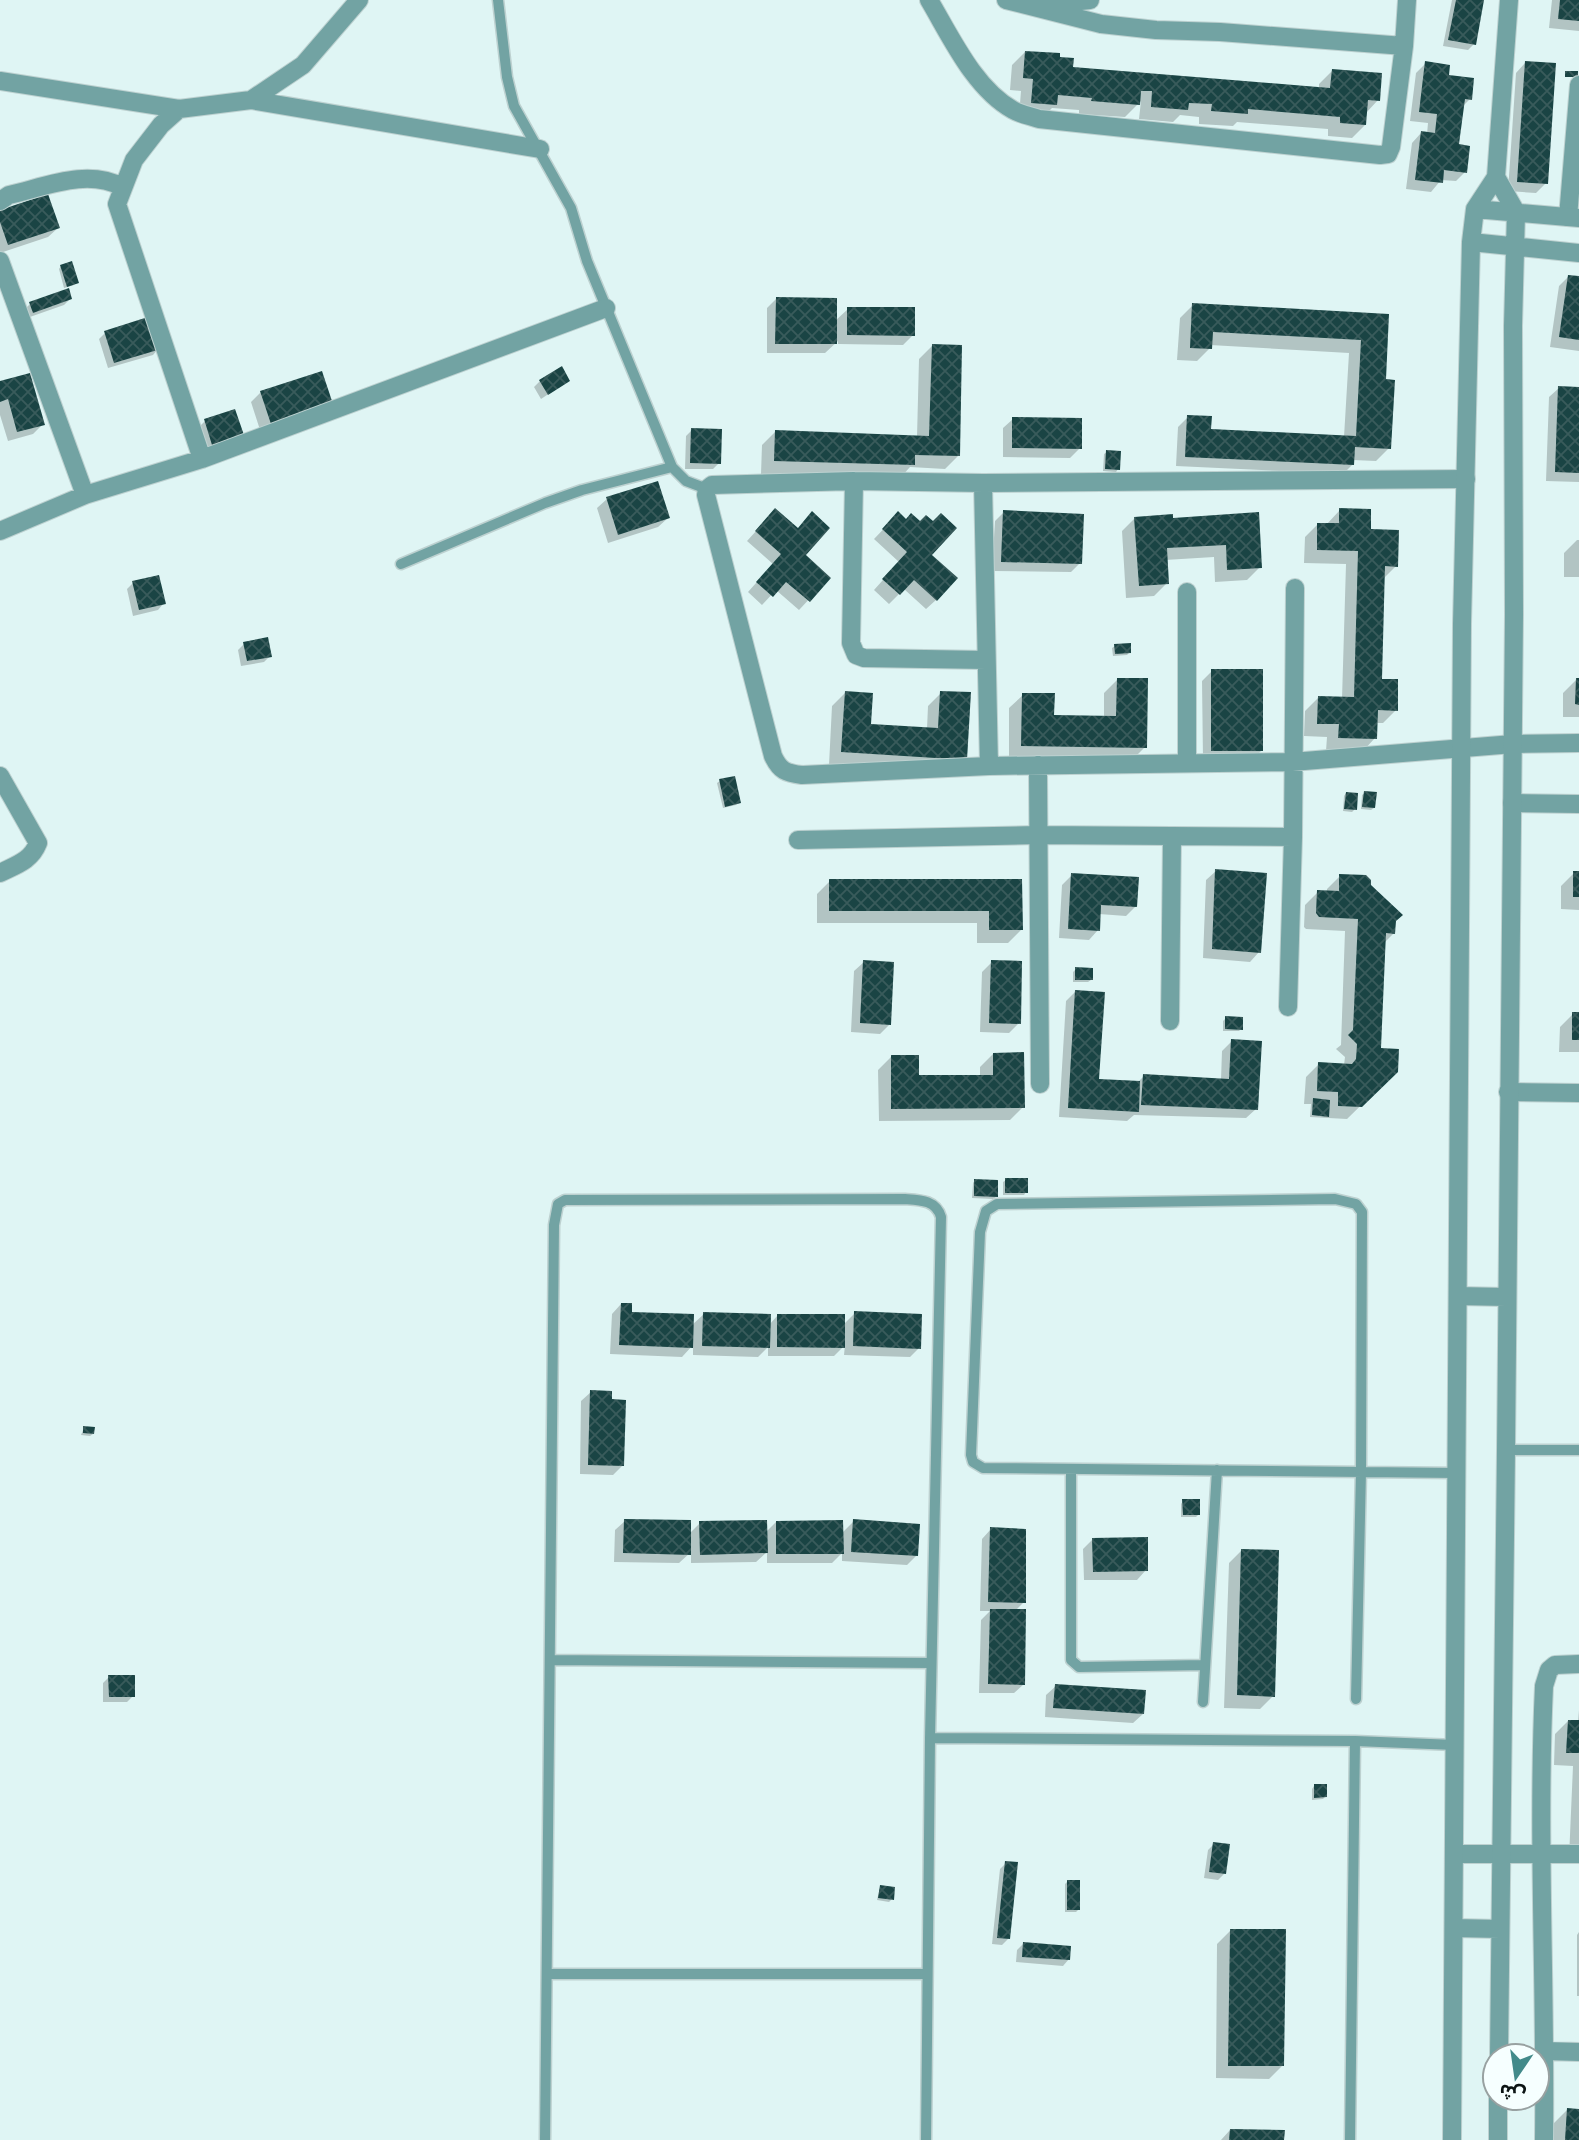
<svg xmlns="http://www.w3.org/2000/svg" width="1579" height="2140" font-family="Montserrat,'Noto Sans Arabic',sans-serif">
<defs>
<pattern id="building-cross-hatch" width="8" height="8" patternUnits="userSpaceOnUse" patternTransform="scale(1.75)"><rect width="8" height="8" fill="#1a4444"/><path d="M0 0l8 8M0 8l8-8" fill="none" stroke="#395b5b"/></pattern>
</defs>
<rect width="100%" height="100%" fill="#dff5f4"/>
<path fill="#0003" d="M 1452,0 L 1483,0 L 1474,44 L 1468,50 L 1443,46 Z
M 1552,0 L 1579,0 L 1579,31 L 1549,28 Z
M 1025,52 L 1058,58 L 1072,69 L 1319,88 L 1319,84 L 1332,71 L 1378,100 L 1366,113 L 1365,125 L 1352,138 L 1328,136 L 1328,129 L 1237,122 L 1233,126 L 1199,124 L 1199,117 L 1180,115 L 1173,122 L 1139,119 L 1141,101 L 1125,117 L 1079,114 L 1079,110 L 1052,108 L 1043,117 L 1019,116 L 1021,91 L 1010,90 L 1012,65 Z
M 1426,63 L 1447,76 L 1470,99 L 1462,107 L 1457,146 L 1465,172 L 1456,181 L 1441,180 L 1431,192 L 1406,189 L 1412,143 L 1421,133 L 1427,134 L 1428,123 L 1410,121 L 1416,73 Z
M 1525,63 L 1546,183 L 1536,193 L 1508,191 L 1516,73 Z
M 0,212 L 58,228 L 48,237 L 0,253 Z
M 61,266 L 77,282 L 74,285 L 64,288 L 59,269 Z
M 1568,277 L 1579,278 L 1579,351 L 1550,347 L 1559,286 Z
M 70,299 L 64,305 L 27,318 L 24,310 L 30,304 Z
M 776,299 L 835,321 L 848,309 L 913,335 L 903,345 L 838,344 L 838,341 L 825,353 L 767,353 L 767,308 Z
M 1193,305 L 1387,316 L 1384,381 L 1389,448 L 1376,461 L 1353,460 L 1353,464 L 1343,474 L 1176,466 L 1178,427 L 1188,417 L 1209,430 L 1344,437 L 1349,353 L 1210,345 L 1210,348 L 1197,361 L 1177,360 L 1180,318 Z
M 105,333 L 159,348 L 153,355 L 108,368 L 99,339 Z
M 932,346 L 958,456 L 945,469 L 910,467 L 900,478 L 761,474 L 762,445 L 775,432 L 917,437 L 919,359 Z
M 540,381 L 568,381 L 541,399 L 534,387 Z
M 0,383 L 43,424 L 33,434 L 8,441 L 0,415 Z
M 1559,388 L 1579,389 L 1579,482 L 1546,481 L 1549,397 Z
M 261,392 L 321,413 L 261,433 L 251,402 Z
M 1013,419 L 1080,448 L 1070,458 L 1003,457 L 1003,428 Z
M 205,421 L 242,435 L 206,450 L 199,427 Z
M 692,430 L 719,463 L 713,469 L 685,469 L 686,436 Z
M 1107,452 L 1118,469 L 1116,472 L 1103,471 L 1104,454 Z
M 607,499 L 668,518 L 658,527 L 608,543 L 597,508 Z
M 1340,510 L 1369,531 L 1396,566 L 1383,579 L 1380,681 L 1396,710 L 1383,723 L 1376,723 L 1375,738 L 1362,752 L 1326,751 L 1327,737 L 1304,736 L 1305,711 L 1318,698 L 1342,699 L 1346,564 L 1304,563 L 1305,537 L 1318,524 L 1326,525 Z
M 1004,512 L 1080,563 L 1071,572 L 992,571 L 995,521 Z
M 898,514 L 930,555 L 936,600 L 926,609 L 904,589 L 889,604 L 874,590 L 899,562 L 874,539 Z
M 1257,514 L 1260,567 L 1247,580 L 1215,582 L 1214,557 L 1165,560 L 1167,583 L 1154,596 L 1126,598 L 1122,531 L 1135,518 L 1171,520 Z
M 766,520 L 797,530 L 803,555 L 829,578 L 799,610 L 776,590 L 762,605 L 748,592 L 773,564 L 747,541 Z
M 1577,540 L 1579,540 L 1579,577 L 1564,577 L 1564,553 Z
M 133,583 L 164,603 L 158,610 L 133,616 L 127,589 Z
M 244,644 L 270,656 L 264,662 L 241,666 L 238,650 Z
M 1115,646 L 1129,653 L 1127,655 L 1113,656 L 1112,648 Z
M 1212,671 L 1261,751 L 1252,760 L 1203,760 L 1202,681 Z
M 1117,680 L 1145,747 L 1132,760 L 1009,759 L 1009,708 L 1023,695 L 1052,717 L 1104,717 L 1104,693 Z
M 1576,680 L 1579,680 L 1579,717 L 1563,717 L 1563,693 Z
M 845,693 L 869,726 L 927,729 L 928,706 L 941,693 L 969,694 L 952,772 L 829,765 L 832,706 Z
M 720,781 L 739,803 L 736,805 L 723,808 L 717,783 Z
M 1346,793 L 1355,809 L 1352,812 L 1343,811 L 1344,796 Z
M 1365,793 L 1374,808 L 1371,810 L 1361,809 L 1362,795 Z
M 1216,871 L 1259,952 L 1250,962 L 1203,958 L 1206,880 Z
M 1574,873 L 1579,873 L 1579,910 L 1561,909 L 1561,886 Z
M 1072,875 L 1136,906 L 1126,916 L 1099,914 L 1098,930 L 1089,940 L 1059,938 L 1062,885 Z
M 1340,876 L 1369,886 L 1394,921 L 1394,933 L 1384,943 L 1379,1050 L 1396,1071 L 1347,1119 L 1310,1117 L 1311,1104 L 1304,1104 L 1306,1077 L 1319,1064 L 1344,1065 L 1345,1057 L 1336,1049 L 1341,1045 L 1345,931 L 1306,929 L 1304,927 L 1305,905 L 1318,892 L 1327,892 L 1327,889 Z
M 830,881 L 1021,881 L 1021,930 L 1008,943 L 977,943 L 977,923 L 817,923 L 817,894 Z
M 864,962 L 890,1024 L 880,1034 L 851,1032 L 854,971 Z
M 992,962 L 1019,1023 L 1009,1033 L 980,1032 L 982,972 Z
M 1076,969 L 1091,980 L 1088,982 L 1073,982 L 1073,972 Z
M 1075,992 L 1098,1080 L 1137,1083 L 1144,1076 L 1221,1080 L 1222,1051 L 1232,1041 L 1256,1109 L 1246,1118 L 1134,1115 L 1127,1121 L 1059,1117 L 1066,1001 Z
M 1573,1014 L 1579,1014 L 1579,1052 L 1559,1052 L 1560,1027 Z
M 1226,1018 L 1241,1029 L 1239,1031 L 1223,1031 L 1223,1021 Z
M 993,1054 L 1023,1107 L 1010,1120 L 879,1121 L 878,1070 L 891,1057 L 918,1077 L 980,1076 L 980,1067 Z
M 975,1180 L 996,1197 L 993,1199 L 972,1198 L 973,1183 Z
M 1006,1180 L 1026,1192 L 1024,1195 L 1003,1195 L 1003,1182 Z
M 621,1304 L 630,1314 L 692,1325 L 704,1314 L 769,1325 L 778,1315 L 843,1325 L 855,1313 L 919,1348 L 910,1357 L 844,1355 L 845,1345 L 834,1356 L 768,1356 L 768,1347 L 758,1357 L 693,1355 L 693,1345 L 682,1357 L 610,1354 L 612,1314 Z
M 591,1392 L 623,1465 L 613,1475 L 580,1474 L 581,1401 Z
M 84,1428 L 93,1434 L 90,1436 L 81,1435 Z
M 1183,1501 L 1199,1514 L 1196,1517 L 1181,1517 L 1181,1504 Z
M 625,1521 L 689,1534 L 700,1523 L 765,1533 L 776,1522 L 842,1533 L 854,1521 L 917,1555 L 907,1565 L 842,1561 L 842,1553 L 832,1563 L 767,1563 L 767,1552 L 756,1562 L 691,1563 L 691,1552 L 679,1563 L 614,1562 L 615,1530 Z
M 991,1529 L 1024,1602 L 1015,1611 L 1024,1684 L 1014,1693 L 979,1693 L 981,1620 L 990,1611 L 980,1611 L 982,1539 Z
M 1093,1539 L 1146,1570 L 1137,1580 L 1084,1580 L 1083,1549 Z
M 1242,1550 L 1273,1696 L 1260,1709 L 1224,1708 L 1229,1563 Z
M 109,1677 L 133,1696 L 127,1702 L 103,1702 L 103,1683 Z
M 1056,1686 L 1143,1714 L 1133,1723 L 1045,1717 L 1046,1695 Z
M 1579,1710 L 1579,1858 L 1569,1858 L 1573,1766 L 1554,1765 L 1555,1734 L 1568,1721 L 1578,1722 Z
M 1314,1786 L 1325,1797 L 1323,1799 L 1312,1800 L 1312,1789 Z
M 1214,1844 L 1224,1874 L 1218,1880 L 1204,1878 L 1208,1850 Z
M 1006,1863 L 1008,1939 L 1002,1945 L 992,1944 L 1000,1869 Z
M 1067,1882 L 1079,1909 L 1076,1912 L 1065,1912 L 1065,1884 Z
M 880,1887 L 892,1899 L 889,1902 L 877,1900 Z
M 1230,1931 L 1282,2066 L 1269,2079 L 1216,2078 L 1217,1944 Z
M 1579,1932 L 1579,1996 L 1577,1996 L 1577,1935 Z
M 1023,1944 L 1069,1959 L 1063,1966 L 1016,1962 L 1017,1950 Z
M 1567,2110 L 1579,2111 L 1579,2140 L 1553,2140 L 1554,2123 Z
M 1230,2130 L 1283,2140 L 1221,2140 Z"/>
<path fill="url(#building-cross-hatch)" d="M 1456,0 L 1484,0 L 1476,45 L 1448,40 Z
M 1560,0 L 1579,0 L 1579,21 L 1558,19 Z
M 1025,51 L 1060,53 L 1060,57 L 1074,58 L 1073,67 L 1330,88 L 1332,69 L 1382,73 L 1380,101 L 1368,100 L 1366,125 L 1340,123 L 1340,117 L 1248,109 L 1248,114 L 1211,111 L 1212,104 L 1189,103 L 1188,110 L 1151,107 L 1152,91 L 1141,91 L 1140,105 L 1091,101 L 1092,98 L 1058,95 L 1057,105 L 1031,103 L 1033,79 L 1023,78 Z
M 1425,61 L 1450,65 L 1449,75 L 1474,78 L 1472,100 L 1465,99 L 1459,144 L 1470,146 L 1467,173 L 1444,170 L 1443,183 L 1415,180 L 1421,131 L 1435,133 L 1437,114 L 1419,112 Z
M 1525,61 L 1556,63 L 1548,184 L 1517,182 Z
M 1565,71 L 1578,71 L 1578,77 L 1565,77 Z
M 48,194 L 60,228 L 8,245 L 0,222 L 0,210 Z
M 72,261 L 79,283 L 67,287 L 60,265 Z
M 1568,275 L 1579,276 L 1579,340 L 1559,337 Z
M 69,288 L 72,299 L 33,313 L 29,302 Z
M 776,297 L 837,298 L 837,344 L 775,344 Z
M 1192,303 L 1389,314 L 1386,379 L 1395,380 L 1391,449 L 1355,447 L 1354,465 L 1185,457 L 1187,415 L 1212,416 L 1211,429 L 1356,436 L 1361,340 L 1213,332 L 1212,349 L 1190,348 Z
M 847,307 L 915,307 L 915,336 L 847,335 Z
M 151,316 L 161,349 L 114,363 L 104,331 Z
M 932,344 L 962,345 L 960,456 L 915,455 L 915,465 L 774,461 L 775,430 L 929,436 Z
M 562,366 L 570,381 L 548,395 L 539,380 Z
M 322,371 L 333,404 L 271,424 L 260,391 Z
M 30,373 L 45,425 L 17,432 L 8,399 L 0,402 L 0,381 Z
M 1558,386 L 1579,387 L 1579,473 L 1555,472 Z
M 235,409 L 244,435 L 212,445 L 204,419 Z
M 1012,417 L 1082,418 L 1082,449 L 1012,448 Z
M 691,428 L 722,429 L 721,464 L 690,463 Z
M 1106,450 L 1121,451 L 1120,470 L 1105,469 Z
M 658,481 L 670,518 L 618,535 L 606,497 Z
M 775,508 L 798,528 L 812,511 L 830,528 L 806,555 L 831,578 L 810,602 L 786,582 L 773,597 L 756,582 L 781,554 L 755,531 Z
M 1339,508 L 1371,509 L 1371,529 L 1399,530 L 1398,567 L 1385,566 L 1382,679 L 1398,679 L 1398,711 L 1378,710 L 1377,739 L 1338,738 L 1339,724 L 1317,724 L 1318,696 L 1354,697 L 1358,551 L 1317,550 L 1317,523 L 1339,523 Z
M 1003,510 L 1084,514 L 1082,564 L 1001,562 Z
M 898,511 L 906,519 L 911,513 L 920,521 L 926,515 L 933,521 L 941,513 L 957,528 L 932,555 L 958,578 L 937,601 L 914,580 L 900,595 L 882,579 L 907,552 L 882,529 Z
M 1259,512 L 1262,568 L 1227,570 L 1226,545 L 1167,548 L 1169,584 L 1139,586 L 1134,517 L 1173,514 L 1173,518 Z
M 159,575 L 166,604 L 139,610 L 132,581 Z
M 268,637 L 272,657 L 247,661 L 243,642 Z
M 1131,643 L 1131,653 L 1115,654 L 1114,644 Z
M 1211,669 L 1263,669 L 1263,751 L 1211,751 Z
M 1117,678 L 1148,678 L 1147,748 L 1021,746 L 1022,693 L 1055,693 L 1054,715 L 1116,716 Z
M 1576,678 L 1579,678 L 1579,705 L 1575,704 Z
M 845,691 L 873,693 L 871,724 L 938,728 L 940,691 L 971,692 L 967,760 L 841,752 Z
M 735,776 L 741,803 L 725,807 L 719,779 Z
M 1364,791 L 1377,792 L 1375,808 L 1362,807 Z
M 1346,792 L 1358,793 L 1357,810 L 1344,809 Z
M 1215,869 L 1267,873 L 1261,953 L 1212,949 Z
M 1573,871 L 1579,871 L 1579,897 L 1573,897 Z
M 1071,873 L 1139,877 L 1137,907 L 1101,905 L 1100,931 L 1068,929 Z
M 1339,874 L 1366,875 L 1371,880 L 1371,885 L 1403,915 L 1396,921 L 1395,934 L 1386,933 L 1381,1048 L 1399,1049 L 1398,1072 L 1362,1107 L 1338,1106 L 1338,1092 L 1317,1091 L 1318,1062 L 1352,1064 L 1356,1059 L 1357,1044 L 1348,1035 L 1353,1030 L 1358,919 L 1319,917 L 1316,913 L 1317,890 L 1339,891 Z
M 829,879 L 1022,879 L 1023,930 L 989,930 L 989,911 L 829,911 Z
M 863,960 L 894,962 L 891,1025 L 860,1023 Z
M 991,960 L 1022,961 L 1021,1024 L 989,1023 Z
M 1075,967 L 1093,968 L 1093,980 L 1075,980 Z
M 1075,990 L 1105,992 L 1099,1079 L 1140,1081 L 1139,1112 L 1068,1108 Z
M 1572,1012 L 1579,1012 L 1579,1040 L 1572,1040 Z
M 1225,1016 L 1243,1017 L 1243,1030 L 1225,1029 Z
M 1231,1039 L 1262,1041 L 1258,1110 L 1141,1105 L 1143,1074 L 1229,1079 Z
M 1024,1052 L 1025,1108 L 891,1109 L 891,1055 L 919,1055 L 919,1075 L 993,1075 L 993,1053 Z
M 1313,1098 L 1330,1100 L 1329,1117 L 1312,1115 Z
M 1005,1178 L 1028,1178 L 1028,1193 L 1005,1193 Z
M 974,1179 L 998,1180 L 998,1197 L 974,1196 Z
M 621,1303 L 632,1303 L 632,1312 L 694,1314 L 693,1348 L 619,1345 Z
M 854,1311 L 922,1314 L 921,1349 L 853,1346 Z
M 703,1312 L 771,1314 L 770,1348 L 702,1346 Z
M 777,1314 L 845,1314 L 845,1348 L 777,1347 Z
M 590,1390 L 612,1391 L 612,1399 L 626,1400 L 624,1466 L 588,1465 Z
M 83,1426 L 95,1427 L 94,1434 L 83,1433 Z
M 1182,1499 L 1200,1499 L 1200,1515 L 1183,1515 Z
M 624,1519 L 691,1520 L 691,1555 L 623,1553 Z
M 853,1519 L 920,1524 L 918,1556 L 851,1552 Z
M 767,1520 L 768,1553 L 700,1555 L 699,1521 Z
M 843,1520 L 844,1554 L 776,1554 L 776,1521 Z
M 990,1527 L 1026,1529 L 1026,1603 L 988,1602 Z
M 1148,1537 L 1148,1571 L 1093,1572 L 1092,1538 Z
M 1241,1549 L 1279,1550 L 1275,1697 L 1237,1695 Z
M 990,1609 L 1026,1609 L 1025,1685 L 988,1684 Z
M 108,1675 L 135,1675 L 135,1697 L 109,1697 Z
M 1055,1684 L 1146,1690 L 1144,1714 L 1053,1708 Z
M 1568,1720 L 1579,1720 L 1579,1753 L 1566,1753 Z
M 1314,1784 L 1327,1784 L 1327,1797 L 1314,1798 Z
M 1213,1842 L 1230,1844 L 1226,1874 L 1209,1872 Z
M 1005,1861 L 1018,1862 L 1010,1939 L 997,1938 Z
M 1067,1880 L 1080,1880 L 1080,1910 L 1067,1910 Z
M 880,1885 L 895,1887 L 894,1900 L 878,1898 Z
M 1230,1929 L 1286,1929 L 1284,2066 L 1228,2066 Z
M 1023,1942 L 1071,1946 L 1070,1960 L 1022,1957 Z
M 1567,2108 L 1579,2109 L 1579,2140 L 1565,2140 Z
M 1230,2129 L 1285,2130 L 1284,2140 L 1229,2140 Z"/>
<g fill="none" stroke-linecap="round" stroke-linejoin="round">
<defs>
<path id="service" d="M 498,0 L 507,77 L 514,106 L 571,208 L 587,261 L 672,467 L 686,481 L 707,489
M 401,564 L 545,503 L 582,490 L 672,467
M 1506,1450 L 1579,1450
M 1071,1469 L 1071,1660 L 1079,1667 L 1205,1665
M 550,1660 L 931,1663
M 1356,1699 L 1361,1471 L 1362,1212 L 1356,1204 L 1335,1199 L 997,1204 L 986,1211 L 980,1232 L 971,1455 L 973,1462 L 983,1468 C 1141,1470 1299,1471 1457,1473
M 1203,1702 L 1217,1470
M 547,1974 L 927,1974
M 545,2140 L 554,1225 L 558,1204 L 565,1200 L 905,1199 C 920,1200 936,1200 941,1217 L 930,1738 L 1355,1741
M 926,2140 L 930,1738
M 1350,2140 L 1355,1741 L 1455,1745"/>
<path id="minor" d="M 929,0 C 951,37 974,88 1013,110 C 1020,114 1030,116 1039,119 L 1380,155 L 1388,154 L 1391,147 L 1404,46 L 1407,0
M 1006,0 L 1101,24 L 1156,30 L 1220,32 L 1404,46
M 1043,5 L 1090,0
M 0,81 L 179,109
M 251,100 L 540,149
M 0,201 L 9,195 C 45,187 87,168 122,187
M 1568,217 L 1579,85
M 0,261 L 85,495
M 202,459 L 117,204 L 134,160 L 161,125 L 179,109 L 251,100 L 303,65 L 359,0
M 1466,479 L 983,483 L 854,481 L 712,485 L 707,489 L 706,495 L 773,756 C 780,771 786,773 802,775 L 989,766 L 1292,762 L 1513,744 L 1579,743
M 854,481 L 851,643 L 856,655 L 864,658 L 986,660
M 983,483 L 989,766
M 0,531 L 85,495 L 202,459 L 606,308
M 1187,763 L 1187,592
M 1038,765 L 1040,1084
M 0,776 L 38,843 C 31,861 16,865 0,873
M 1512,803 L 1579,804
M 798,840 L 1038,835 L 1293,837
M 1288,1007 L 1293,837 L 1295,588
M 1170,1021 L 1172,836
M 1508,1092 L 1579,1093
M 1454,1854 L 1579,1854
M 1545,2051 L 1579,2052
M 1544,2140 C 1546,1989 1537,1837 1544,1686 L 1549,1670 L 1555,1665 L 1579,1664"/>
<path id="tertiary" d="M 1496,177 L 1516,212 L 1513,326 L 1514,614 L 1506,1450 L 1499,2056
M 1475,209 L 1579,218
M 1471,242 L 1579,253
M 1458,1296 L 1506,1297
M 1454,1928 L 1500,1929
M 1452,2140 L 1462,624 L 1471,242 L 1475,209 L 1496,177 L 1509,0
M 1498,2140 L 1498,2098"/>
</defs>
<use href="#service" stroke="#bdd1d0" stroke-width="13"/>
<use href="#minor" stroke="#bdd1d0" stroke-width="20"/>
<use href="#tertiary" stroke="#bdd1d0" stroke-width="20"/>
<use href="#service" stroke="#72a3a3" stroke-width="10"/>
<use href="#minor" stroke="#72a3a3" stroke-width="18"/>
<use href="#tertiary" stroke="#72a3a3" stroke-width="18"/>
</g>
<g transform="translate(1516 2077) rotate(193)"><circle r="33" fill="#f6ffff" stroke="#98a1a1" stroke-width="2"/>
<path d="M0-5L12 26L0 18L-12 26Z" fill="#428a8a"/>
<text y="-10" font-size="19" font-weight="bold" text-anchor="middle" fill="#0c1414">ش</text>
</g>
</svg>
